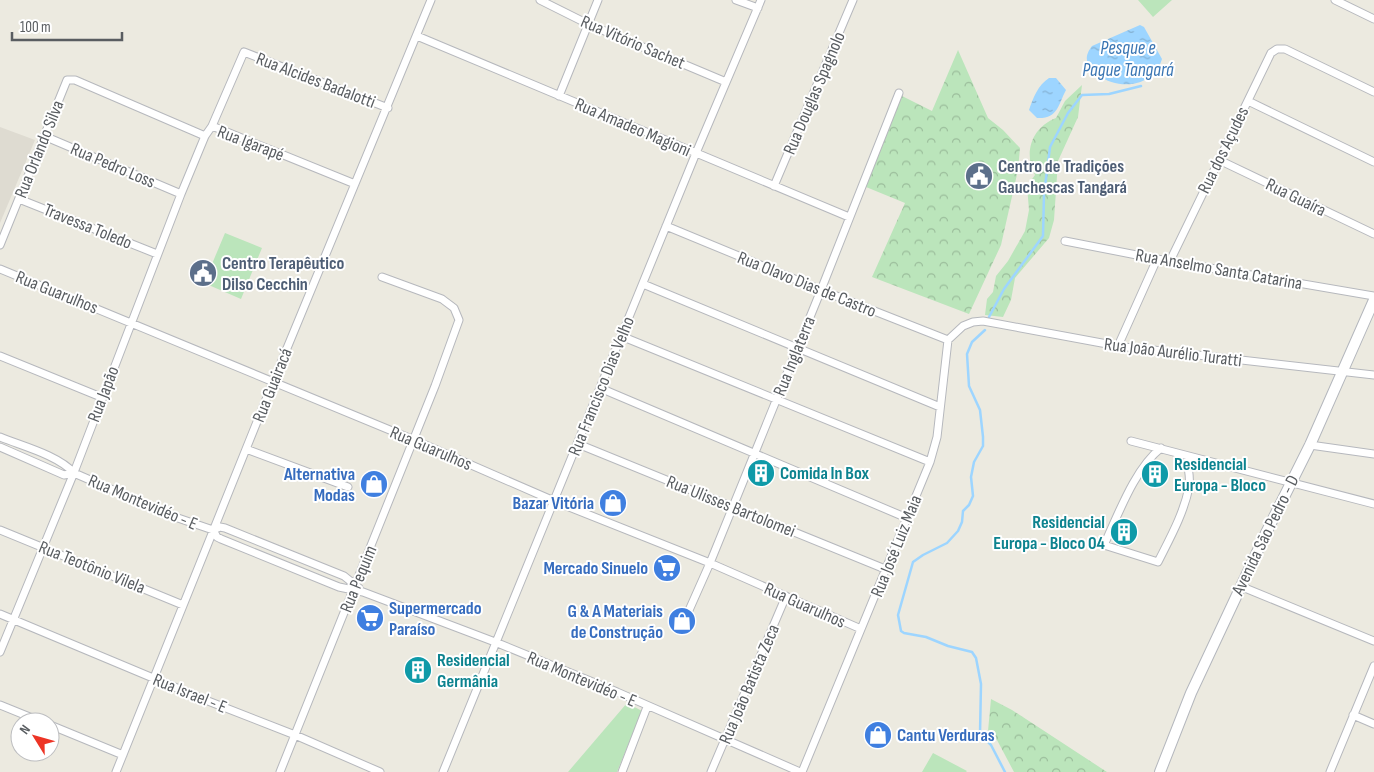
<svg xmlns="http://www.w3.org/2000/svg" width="1374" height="772" font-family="'Sofia Sans Condensed',sans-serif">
<defs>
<pattern id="forest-crowns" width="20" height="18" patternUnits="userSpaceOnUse" patternTransform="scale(1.25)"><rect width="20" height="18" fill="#bbe5bb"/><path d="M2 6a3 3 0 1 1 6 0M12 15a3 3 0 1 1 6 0" fill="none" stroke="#9bbd9b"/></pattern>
<pattern id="water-ripples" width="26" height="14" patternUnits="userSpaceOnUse" patternTransform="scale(1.25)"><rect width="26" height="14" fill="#9dd5ff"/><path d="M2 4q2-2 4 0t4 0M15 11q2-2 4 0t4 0" fill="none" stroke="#83b0d2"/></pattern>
</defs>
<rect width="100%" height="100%" fill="#eceae0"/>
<path fill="#dedbd1" d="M 0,127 L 35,140 L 0,223 Z"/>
<path fill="#bbe5bb" d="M 1138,0 L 1172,0 L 1153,17 Z
M 225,233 L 262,248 L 241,299 L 204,283 Z
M 627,703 L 642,711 L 617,772 L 568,772 Z
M 933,753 L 967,771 L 966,772 L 922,772 Z"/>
<path fill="url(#forest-crowns)" d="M 958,50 L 988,118 L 1003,130 L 1020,148 L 1018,170 L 1001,245 L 969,314 L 872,277 L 905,203 L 866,187 L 902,96 L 932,111 Z
M 1082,85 L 1078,117 L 1058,161 L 1054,220 L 1049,238 L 1015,278 L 1011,300 L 1003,317 L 985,315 L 987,299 L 993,292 L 996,276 L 1008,261 L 1025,231 L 1029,210 L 1027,186 L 1035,175 C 1023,153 1032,127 1056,118 L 1065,101 Z
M 991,699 L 1012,710 L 1107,772 L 1014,772 L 997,740 L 988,731 Z"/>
<path fill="url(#water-ripples)" d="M 1140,25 L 1144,27 L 1162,59 C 1154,87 1119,91 1098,75 C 1093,72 1087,67 1087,60 C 1086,55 1089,50 1092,46 Z
M 1049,78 L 1056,78 L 1066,90 C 1058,105 1058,119 1037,118 L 1029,110 C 1033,98 1038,85 1049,78 Z"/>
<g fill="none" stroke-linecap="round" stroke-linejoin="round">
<path stroke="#9dd5ff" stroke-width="2.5" d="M 989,317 L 1004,289 L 1043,236 L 1044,194 L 1050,147 L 1068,113 L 1082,95 L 1109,94 L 1141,86
M 985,330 L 972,342 L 967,354 L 969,386 L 980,410 L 983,437 L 983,446 L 974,462 L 971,477 L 973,496 L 969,505 L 963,511 L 962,522 L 958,531 L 947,543 L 923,555 L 913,562 L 898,615 L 901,631 L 904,633 L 926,637 L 948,646 L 972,652 L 976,658 L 981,684 L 980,734 L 991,745 L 1005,772"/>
<defs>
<path id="street" d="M 540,0 L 588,24 L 726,82
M 736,0 L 758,8
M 1335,0 L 1374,19
M 417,36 L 849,217
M 559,96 L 598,0
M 1248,101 L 1374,162
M 212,126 L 355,184
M 44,136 L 181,194
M 1219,160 L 1374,234
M 774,186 L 853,0
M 19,199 L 157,254
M 666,226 L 821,290 L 948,340
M 1065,241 L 1157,259 L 1374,296
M 0,245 L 67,80 L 75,80 L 205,136
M 1170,261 L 1271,53 L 1277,49 L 1285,49 L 1374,92
M 0,269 L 414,440 L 554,501 L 710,563 L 861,629
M 643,284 L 940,407
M 621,336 L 930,462
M 1118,346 L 1157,259
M 0,356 L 101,397
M 600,388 L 907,518
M 0,437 C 22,446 58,455 74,473 L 175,517 L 213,530 L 217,537 L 221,539 L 339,587 L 363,592 L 495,642 L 617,692 L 800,772
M 1131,441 L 1374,504
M 578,444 L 885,569
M 1310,445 L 1374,454
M 0,447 L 64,475 L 74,473
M 1161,448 C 1135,468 1118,515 1104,545 L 1158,562 C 1170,538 1184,513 1189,487 C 1191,477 1187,466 1187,456
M 246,449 L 348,487
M 0,530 L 183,605
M 213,530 L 220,527 L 225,528 L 344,576 L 359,588
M 1240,586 L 1374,641
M 0,614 L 208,701 L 295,735 L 380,772
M 686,617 L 710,563 L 821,290 L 899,93
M 0,652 L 73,475 L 181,194 L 205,136 L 212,126 L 244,52 L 388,108
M 0,705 L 42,722
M 1353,715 L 1374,724
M 50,725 L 123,755
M 116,772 L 273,382 L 431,0
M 280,772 L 435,386 L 459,320 L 454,308 L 442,299 L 382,277
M 443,772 L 696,153 L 761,0
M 622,772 L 647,707
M 711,772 L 786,596
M 802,772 L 930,462 L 937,437 L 948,340 L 963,326 L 973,322 L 983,321 L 1118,346 L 1374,375
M 1330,772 L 1374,666"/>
<path id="secondary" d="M 1160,772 L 1191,693 L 1266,533 L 1310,445 L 1374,300"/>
</defs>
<use href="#street" stroke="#b6b8bd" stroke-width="9"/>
<use href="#secondary" stroke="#b4b7bd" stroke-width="12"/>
<use href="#street" stroke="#fff" stroke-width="7"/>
<use href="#secondary" stroke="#fff" stroke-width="10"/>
</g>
<defs>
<symbol id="civic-disc" viewBox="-11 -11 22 22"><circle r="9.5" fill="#5c6f8a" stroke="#fff"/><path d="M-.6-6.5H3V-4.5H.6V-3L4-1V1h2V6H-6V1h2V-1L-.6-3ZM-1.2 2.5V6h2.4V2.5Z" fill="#fff"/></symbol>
<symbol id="building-disc" viewBox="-11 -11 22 22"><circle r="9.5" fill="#0f9aa8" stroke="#fff"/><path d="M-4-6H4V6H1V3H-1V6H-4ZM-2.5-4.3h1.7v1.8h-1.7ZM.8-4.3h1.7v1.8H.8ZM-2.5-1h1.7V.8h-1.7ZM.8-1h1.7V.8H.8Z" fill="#fff"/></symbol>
<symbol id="shop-disc" viewBox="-11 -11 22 22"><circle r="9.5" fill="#3f7fe0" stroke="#fff"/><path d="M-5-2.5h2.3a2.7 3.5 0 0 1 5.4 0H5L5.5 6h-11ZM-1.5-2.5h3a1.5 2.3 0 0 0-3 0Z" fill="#fff"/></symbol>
<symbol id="supermarket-disc" viewBox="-11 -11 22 22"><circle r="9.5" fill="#3f7fe0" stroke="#fff"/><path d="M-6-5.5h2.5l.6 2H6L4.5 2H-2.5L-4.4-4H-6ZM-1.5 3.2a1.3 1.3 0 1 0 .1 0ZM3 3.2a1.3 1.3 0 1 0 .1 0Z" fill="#fff"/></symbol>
</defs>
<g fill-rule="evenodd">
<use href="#civic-disc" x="963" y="160" width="32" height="32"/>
<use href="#civic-disc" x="187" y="257" width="32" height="32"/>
<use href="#building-disc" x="745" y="457" width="32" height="32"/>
<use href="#building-disc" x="1139" y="458" width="32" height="32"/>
<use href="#shop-disc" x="358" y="468" width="32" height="32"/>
<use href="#shop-disc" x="597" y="487" width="32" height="32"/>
<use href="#building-disc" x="1108" y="516" width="32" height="32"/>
<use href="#supermarket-disc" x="651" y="552" width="32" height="32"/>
<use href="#supermarket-disc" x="354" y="602" width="32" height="32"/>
<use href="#shop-disc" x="666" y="605" width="32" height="32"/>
<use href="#building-disc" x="402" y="654" width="32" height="32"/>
<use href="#shop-disc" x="862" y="719" width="32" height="32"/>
</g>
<g text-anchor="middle" stroke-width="4" stroke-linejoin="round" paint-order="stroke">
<g font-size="18" fill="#595d61" stroke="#fff">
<text transform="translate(633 42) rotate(23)" y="6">Rua Vitório Sachet</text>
<text transform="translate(316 80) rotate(21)" y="6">Rua Alcides Badalotti</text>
<text transform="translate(814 93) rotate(-67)" y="6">Rua Douglas Spagnolo</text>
<text transform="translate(633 127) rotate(23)" y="6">Rua Amadeo Magioni</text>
<text transform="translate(251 143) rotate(21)" y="6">Rua Igarapé</text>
<text transform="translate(39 149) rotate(-68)" y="6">Rua Orlando Silva</text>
<text transform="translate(1223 150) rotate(-64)" y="6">Rua dos Açudes</text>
<text transform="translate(113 165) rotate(23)" y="6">Rua Pedro Loss</text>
<text transform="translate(1296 197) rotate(26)" y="6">Rua Guaíra</text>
<text transform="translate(88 226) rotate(22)" y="6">Travessa Toledo</text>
<text transform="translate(1219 269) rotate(10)" y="6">Rua Anselmo Santa Catarina</text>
<text transform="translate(807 284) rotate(22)" y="6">Rua Olavo Dias de Castro</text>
<text transform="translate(57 292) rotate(22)" y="6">Rua Guarulhos</text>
<text transform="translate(1173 352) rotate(7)" y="6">Rua João Aurélio Turatti</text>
<text transform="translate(794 356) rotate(-68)" y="6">Rua Inglaterra</text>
<text transform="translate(272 385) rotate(-68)" y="6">Rua Guairacá</text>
<text transform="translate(601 386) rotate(-68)" y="6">Rua Francisco Dias Velho</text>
<text transform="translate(103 394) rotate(-69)" y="6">Rua Japão</text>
<text transform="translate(431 448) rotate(23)" y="6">Rua Guarulhos</text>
<text transform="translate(143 502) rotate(23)" y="6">Rua Montevidéo - E</text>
<text transform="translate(731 506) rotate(22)" y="6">Rua Ulisses Bartolomei</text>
<text transform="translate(1265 535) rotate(-64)" y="6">Avenida São Pedro - D</text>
<text transform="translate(896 546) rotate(-68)" y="6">Rua José Luiz Maia</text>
<text transform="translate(92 567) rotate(22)" y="6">Rua Teotônio Vilela</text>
<text transform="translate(358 579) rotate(-68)" y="6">Rua Pequim</text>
<text transform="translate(805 605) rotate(24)" y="6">Rua Guarulhos</text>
<text transform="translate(582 679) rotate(23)" y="6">Rua Montevidéo - E</text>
<text transform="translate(749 684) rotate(-67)" y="6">Rua João Batista Zeca</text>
<text transform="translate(190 693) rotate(22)" y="6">Rua Israel - E</text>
</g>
<g font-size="18" font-weight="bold" fill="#4e5e75" stroke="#fff" text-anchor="start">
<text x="998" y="172">Centro de Tradições<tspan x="998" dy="21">Gauchescas Tangará</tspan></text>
<text x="222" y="269">Centro Terapêutico<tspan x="222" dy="21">Dilso Cecchin</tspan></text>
</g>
<g font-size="18" font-weight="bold" fill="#0d838f" stroke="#fff" text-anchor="start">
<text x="1174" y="470">Residencial<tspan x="1174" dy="21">Europa - Bloco</tspan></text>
<text x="780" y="479">Comida In Box</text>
<text x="1105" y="528" text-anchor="end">Residencial<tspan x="1105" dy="21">Europa - Bloco 04</tspan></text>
<text x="437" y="666">Residencial<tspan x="437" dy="21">Germânia</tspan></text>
</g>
<g font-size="18" font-weight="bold" fill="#366cbe" stroke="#fff" text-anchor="end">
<text x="355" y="480">Alternativa<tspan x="355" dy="21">Modas</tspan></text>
<text x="594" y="509">Bazar Vitória</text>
<text x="648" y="574">Mercado Sinuelo</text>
<text x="389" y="614" text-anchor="start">Supermercado<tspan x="389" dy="21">Paraíso</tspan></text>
<text x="663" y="617">G &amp; A Materiais<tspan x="663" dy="21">de Construção</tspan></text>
<text x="897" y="741" text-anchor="start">Cantu Verduras</text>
</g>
<g font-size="19" font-style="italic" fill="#3975b3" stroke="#fff">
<text x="1128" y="54">Pesque e<tspan x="1128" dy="22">Pague Tangará</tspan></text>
</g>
</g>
<g transform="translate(35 737) rotate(307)"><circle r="24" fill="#ffffff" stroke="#bdbec0"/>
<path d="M0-4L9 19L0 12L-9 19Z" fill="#ed3425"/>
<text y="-8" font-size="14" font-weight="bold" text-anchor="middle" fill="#595d61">N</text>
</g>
<path d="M12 32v8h110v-8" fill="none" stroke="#595d61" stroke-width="2.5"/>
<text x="20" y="32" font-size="15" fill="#595d61" stroke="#ffffff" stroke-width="4" paint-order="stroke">100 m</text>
</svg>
